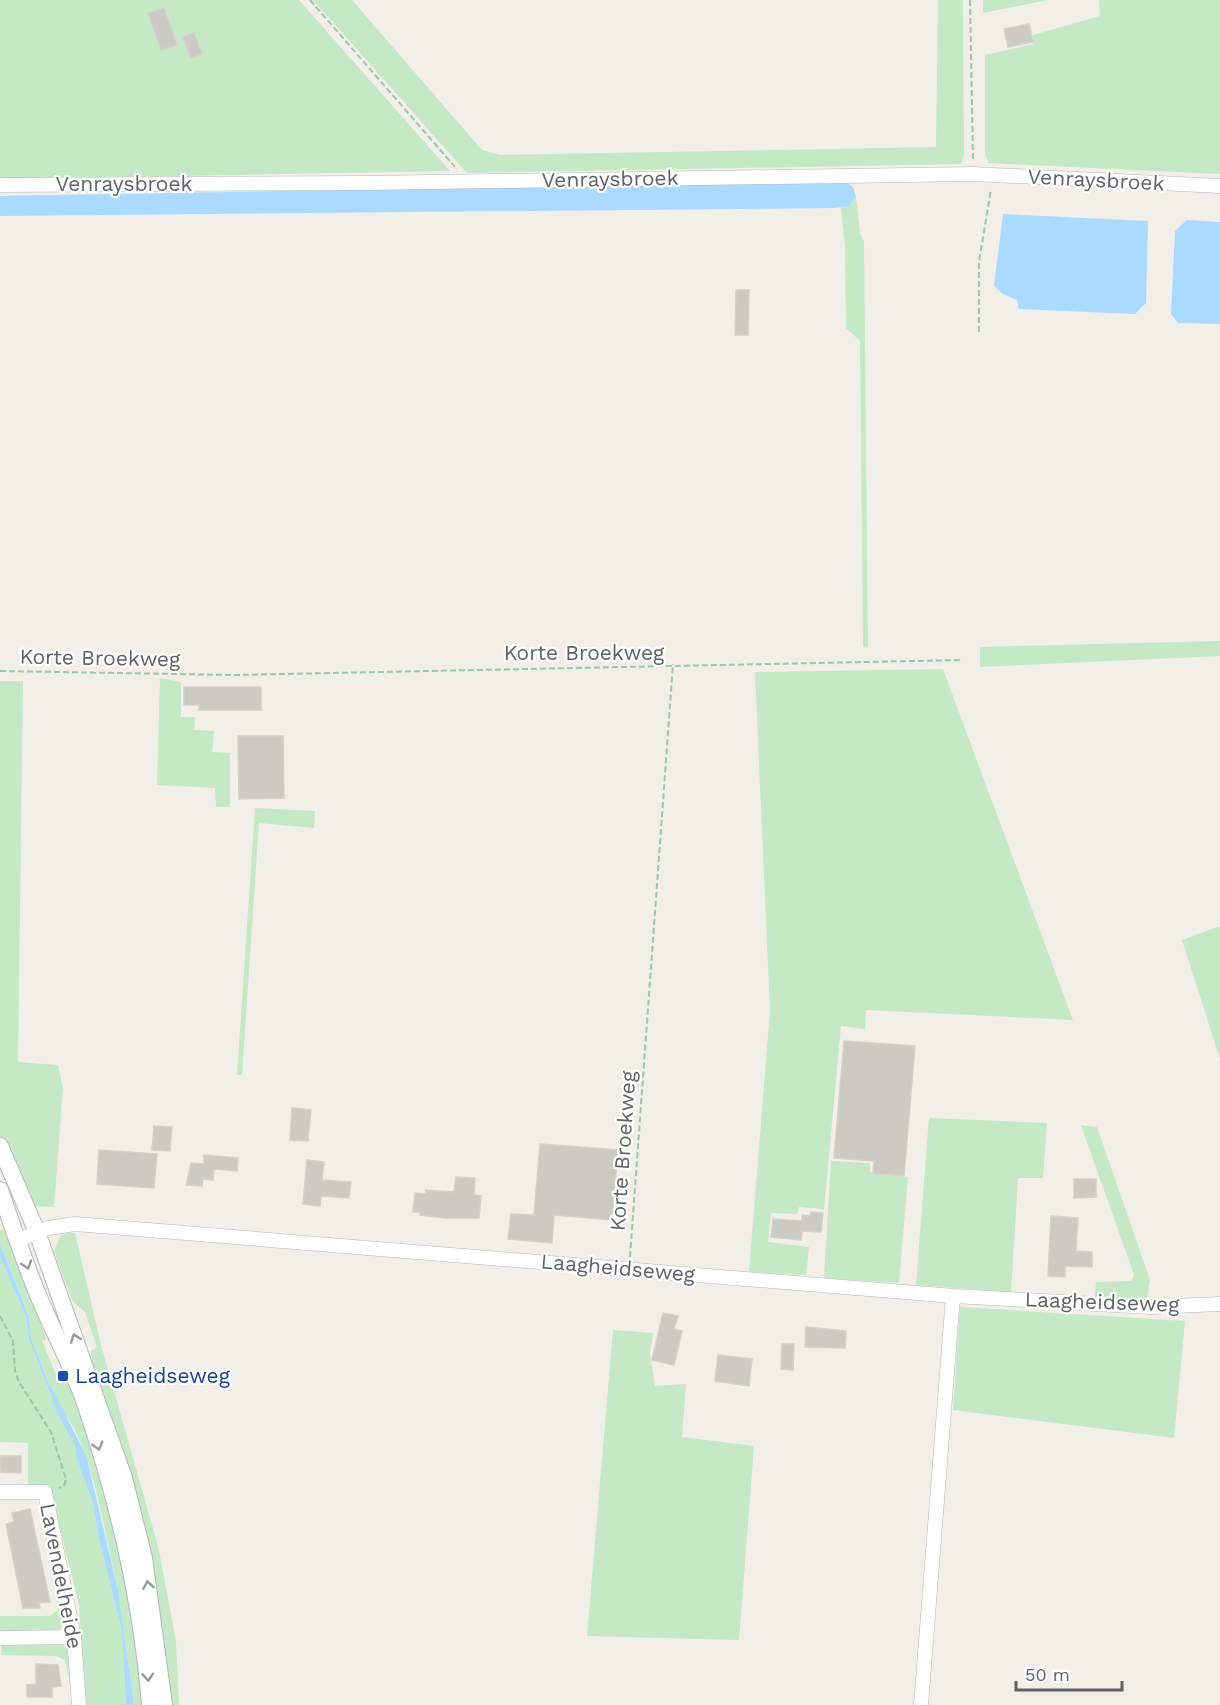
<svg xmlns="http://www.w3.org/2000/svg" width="1220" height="1705" font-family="'Work Sans',sans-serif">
<rect width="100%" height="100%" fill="#f1efe8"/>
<path fill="#c5e8c5" d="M 0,0 L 299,0 L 450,171 L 0,179 Z
M 313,0 L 352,0 L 482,150 L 500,155 L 936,147 L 938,0 L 963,0 L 964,155 L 961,164 L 467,173 Z
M 983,0 L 1048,0 L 983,13 Z
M 1099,0 L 1220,0 L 1220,174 L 989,163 L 985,155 L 985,55 L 1033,44 L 1033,35 L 1100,16 Z
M 856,197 L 860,233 L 864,242 L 868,648 L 863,647 L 860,341 L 846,328 L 845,247 L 841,207 L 849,206 Z
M 1220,641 L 1220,656 L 980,667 L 980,647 Z
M 943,669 L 1073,1020 L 866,1010 L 865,1029 L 841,1026 L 824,1209 L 799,1207 L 797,1214 L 771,1213 L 768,1242 L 809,1247 L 806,1275 L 749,1272 L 770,1011 L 755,672 Z
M 160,678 L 181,682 L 181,717 L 195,717 L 194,730 L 214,731 L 212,752 L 230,753 L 230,807 L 216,807 L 215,788 L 157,785 Z
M 0,681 L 23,681 L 18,1062 L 58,1065 L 63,1088 L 54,1207 L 29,1206 L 0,1136 Z
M 255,808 L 315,811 L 314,828 L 259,823 L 242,1075 L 237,1075 Z
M 1220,926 L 1220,1059 L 1182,940 Z
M 929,1118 L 1047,1123 L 1043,1178 L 1018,1178 L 1011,1292 L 916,1285 Z
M 1081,1125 L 1097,1127 L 1150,1280 L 1147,1299 L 1095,1296 L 1096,1282 L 1131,1281 L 1134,1275 Z
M 831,1161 L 870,1163 L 870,1172 L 908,1177 L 899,1283 L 824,1278 Z
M 0,1230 L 4,1230 L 36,1307 L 46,1339 L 42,1341 L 57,1377 L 64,1375 L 75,1387 L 118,1524 L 147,1705 L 134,1705 L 118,1590 L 98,1498 L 86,1455 L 74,1428 L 59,1406 L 37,1355 L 31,1339 L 29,1315 L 0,1244 Z
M 68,1233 L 75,1233 L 101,1345 L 158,1546 L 176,1641 L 179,1705 L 168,1705 L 94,1378 L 91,1351 L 97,1347 L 85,1312 L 73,1302 L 54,1252 L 60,1236 Z
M 0,1257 L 26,1317 L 29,1340 L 49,1392 L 75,1445 L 77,1460 L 93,1503 L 99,1539 L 122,1631 L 126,1705 L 85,1705 L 79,1605 L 50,1488 L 28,1487 L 28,1443 L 0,1442 Z
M 960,1307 L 1185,1321 L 1174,1438 L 953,1410 Z
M 613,1330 L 653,1333 L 650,1353 L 655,1386 L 686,1384 L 682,1437 L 754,1446 L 739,1640 L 587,1636 Z
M 62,1596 L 65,1621 L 58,1633 L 0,1633 L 0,1616 L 50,1616 L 58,1610 L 57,1598 Z
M 2,1643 L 63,1645 L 70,1651 L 73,1685 L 70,1685 L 65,1660 L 56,1656 L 1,1655 Z"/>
<path fill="#aadaff" d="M 845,181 L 853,187 L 856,197 L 849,206 L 835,208 L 0,216 L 0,196 Z
M 1003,214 L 1148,221 L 1146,303 L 1135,314 L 1019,309 L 1017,300 L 1003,294 L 994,286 Z
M 1187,220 L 1220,222 L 1220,324 L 1178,323 L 1171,314 L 1175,231 Z
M 0,1244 L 29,1316 L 31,1339 L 47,1379 L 86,1455 L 118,1590 L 134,1705 L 126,1705 L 122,1631 L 99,1539 L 93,1503 L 77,1460 L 75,1445 L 58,1414 L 29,1340 L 26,1317 L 0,1257 Z"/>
<path fill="#cccac5" stroke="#d6d1c6" stroke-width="1.5" d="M 164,8 L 177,45 L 161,50 L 148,13 Z
M 1029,24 L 1033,42 L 1008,47 L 1004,29 Z
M 194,33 L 202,54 L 191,58 L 183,37 Z
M 736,290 L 749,290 L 748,335 L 735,335 Z
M 184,687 L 261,687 L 261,710 L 199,710 L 199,705 L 184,705 Z
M 238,736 L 283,736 L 284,798 L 239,799 Z
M 844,1041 L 915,1046 L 904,1176 L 873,1173 L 874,1161 L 834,1158 Z
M 292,1108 L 311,1110 L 308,1141 L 290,1140 Z
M 154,1126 L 172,1127 L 170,1151 L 152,1150 Z
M 540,1144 L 618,1150 L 612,1220 L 554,1215 L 552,1243 L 508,1239 L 511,1214 L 534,1215 Z
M 99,1150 L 157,1154 L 154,1188 L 97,1184 Z
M 204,1155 L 238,1158 L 237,1171 L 214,1169 L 213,1180 L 203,1179 L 202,1186 L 186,1185 L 191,1163 L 204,1164 Z
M 307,1160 L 324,1162 L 322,1180 L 351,1182 L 349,1198 L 321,1196 L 320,1206 L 303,1204 Z
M 456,1177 L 475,1178 L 474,1195 L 481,1196 L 479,1218 L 445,1218 L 420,1215 L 420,1212 L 413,1212 L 415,1193 L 426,1194 L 426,1190 L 454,1192 Z
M 1074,1179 L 1096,1179 L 1096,1197 L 1074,1198 Z
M 811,1212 L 823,1213 L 821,1232 L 802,1231 L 801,1240 L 771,1237 L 773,1219 L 802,1221 L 802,1215 L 810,1216 Z
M 1051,1216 L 1078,1218 L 1076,1251 L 1092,1252 L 1092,1267 L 1065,1266 L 1065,1277 L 1048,1276 Z
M 663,1313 L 678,1316 L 674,1329 L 682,1331 L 674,1365 L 652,1360 Z
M 806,1327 L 846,1331 L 845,1348 L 805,1347 Z
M 782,1344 L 794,1344 L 793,1370 L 781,1369 Z
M 718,1355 L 752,1359 L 749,1386 L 715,1381 Z
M 0,1456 L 21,1456 L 21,1473 L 0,1472 Z
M 30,1509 L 50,1602 L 39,1603 L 40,1608 L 23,1608 L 6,1524 L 14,1522 L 12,1513 Z
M 36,1664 L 58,1665 L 61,1686 L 52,1687 L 52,1697 L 27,1697 L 27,1685 L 36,1684 Z"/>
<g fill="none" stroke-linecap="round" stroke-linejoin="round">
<defs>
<path id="minor" d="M 0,185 L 366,183 L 973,174 L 1220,186
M 19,1240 L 48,1228 L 75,1224 L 953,1296 L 1151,1307 L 1220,1304
M 0,1492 L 45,1492 L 74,1637 L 79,1705
M 0,1638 L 74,1637
M 921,1705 L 953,1296"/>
<path id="tertiary" d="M 0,1146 L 37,1232 L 124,1478 L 144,1558 L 164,1705
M 0,1190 C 13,1227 25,1265 41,1302 C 56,1337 74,1370 86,1406 C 119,1504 142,1603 150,1705"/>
</defs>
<use href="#minor" stroke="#b5b8bc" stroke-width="15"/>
<use href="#tertiary" stroke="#b5b8bc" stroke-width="18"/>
<path stroke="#9cc7a9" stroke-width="2" stroke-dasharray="6 3" stroke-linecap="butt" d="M 310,0 L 455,167
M 970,0 L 973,159
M 979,332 L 979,262 L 991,189
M 0,671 L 234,675 L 963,660
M 630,1257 L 673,664
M 0,1316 L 13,1341 L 15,1371 L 19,1382 L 51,1432 L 66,1479 L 64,1486 L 59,1488"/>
<use href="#minor" stroke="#fff" stroke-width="14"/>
<use href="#tertiary" stroke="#fff" stroke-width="16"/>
</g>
<defs><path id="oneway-chevron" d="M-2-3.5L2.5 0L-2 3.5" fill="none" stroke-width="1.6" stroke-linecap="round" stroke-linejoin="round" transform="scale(1.5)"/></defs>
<g stroke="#979a9d">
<use href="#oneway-chevron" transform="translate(27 1265) rotate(72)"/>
<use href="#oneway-chevron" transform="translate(75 1338) rotate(-110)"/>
<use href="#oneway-chevron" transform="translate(98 1446) rotate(74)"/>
<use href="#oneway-chevron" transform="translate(148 1585) rotate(-99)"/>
<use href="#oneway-chevron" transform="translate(148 1677) rotate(86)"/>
</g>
<rect fill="#1a4fb4" stroke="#fff" stroke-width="2" x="57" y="1370" width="12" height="12" rx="3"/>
<g text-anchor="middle" stroke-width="4.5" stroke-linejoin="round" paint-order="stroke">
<g font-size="21" fill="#5f6368" stroke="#fff">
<text transform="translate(610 179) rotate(-1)" y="7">Venraysbroek</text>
<text transform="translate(1096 180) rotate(3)" y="7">Venraysbroek</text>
<text x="124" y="191">Venraysbroek</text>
<text x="584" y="660">Korte Broekweg</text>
<text transform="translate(100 658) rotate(1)" y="7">Korte Broekweg</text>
<text transform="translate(623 1151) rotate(-86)" y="7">Korte Broekweg</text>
<text transform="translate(618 1268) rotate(5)" y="7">Laagheidseweg</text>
<text transform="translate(1102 1302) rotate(2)" y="7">Laagheidseweg</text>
<text transform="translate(61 1576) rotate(79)" y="7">Lavendelheide</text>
</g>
<g font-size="21" fill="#164399" stroke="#fff" text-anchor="start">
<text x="75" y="1383">Laagheidseweg</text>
</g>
</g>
<path d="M1016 1681v9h106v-9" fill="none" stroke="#5f6368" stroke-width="3"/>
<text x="1025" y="1681" font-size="18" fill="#5f6368" stroke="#ffffff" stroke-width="4.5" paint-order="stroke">50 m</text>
</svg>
